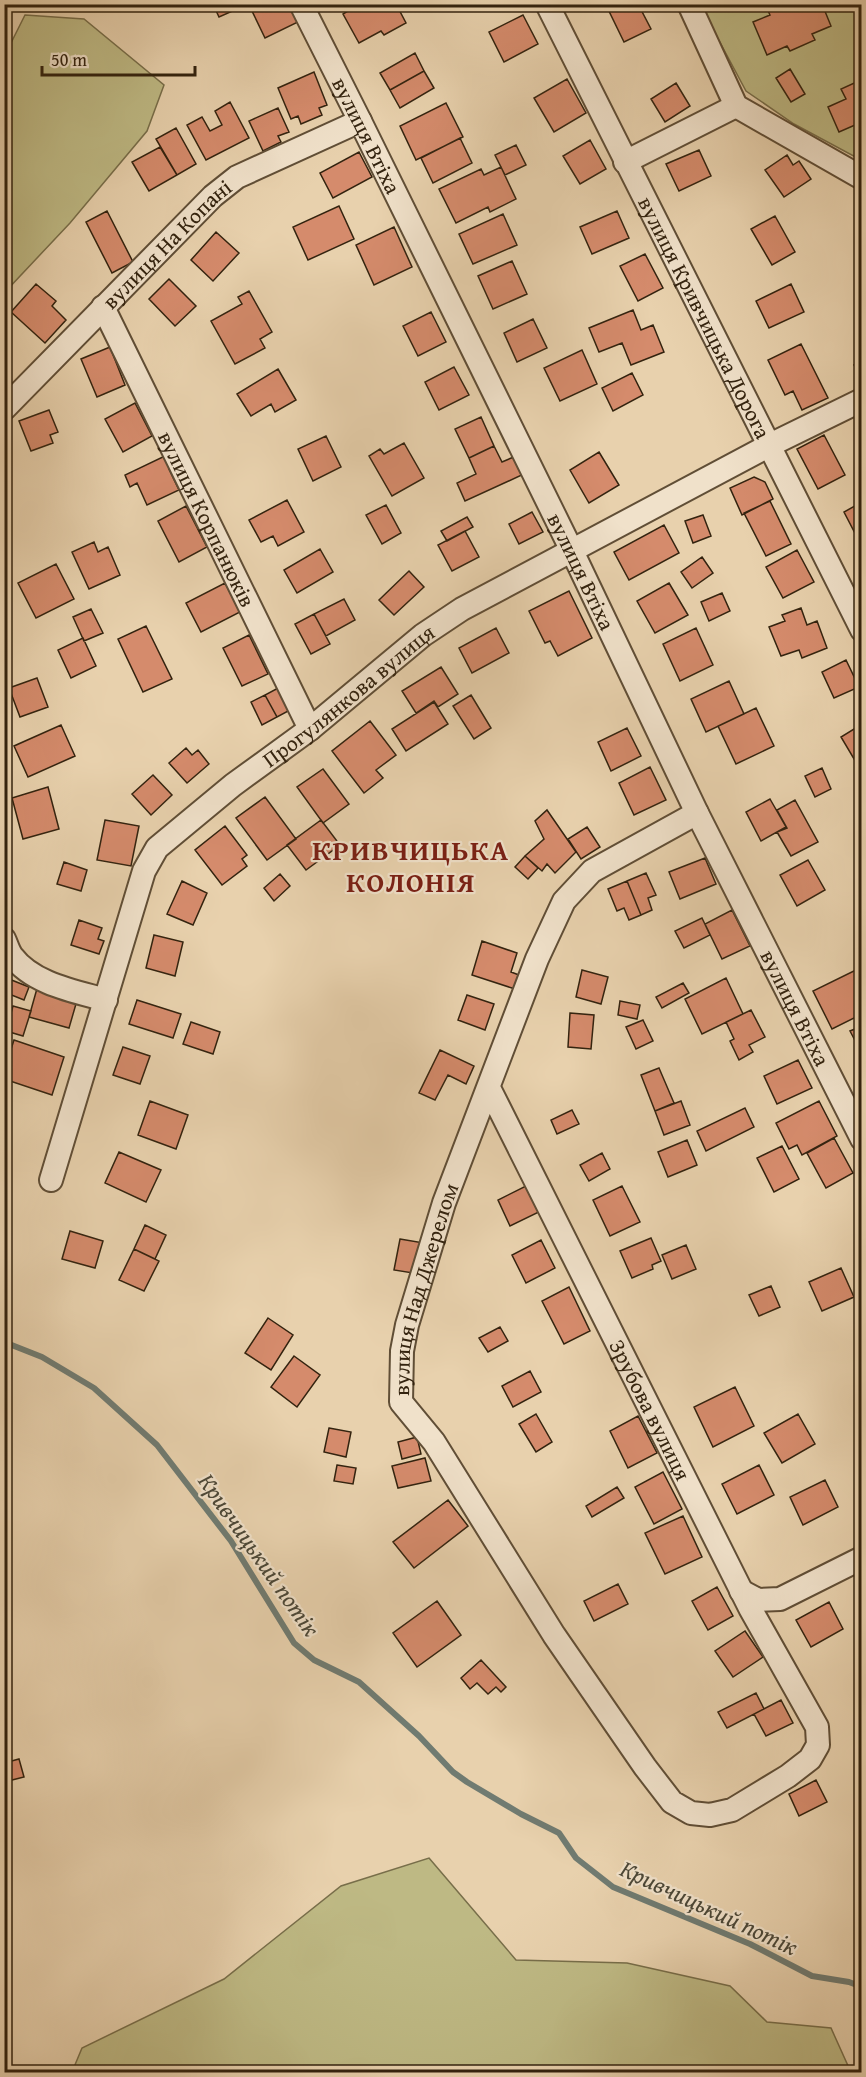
<svg xmlns="http://www.w3.org/2000/svg" width="866" height="2077" font-family="'Gentium Book Plus',serif">
<rect width="100%" height="100%" fill="#e8d1ad"/>
<filter id="stains"><feTurbulence type="fractalNoise" baseFrequency=".00333" numOctaves="4"/><feColorMatrix values="0 0 0 0 .2 0 0 0 0 .09 0 0 0 0 .02 0 0 0 .5 -.17"/></filter>
<radialGradient id="worn" r=".72"><stop offset=".6" stop-color="#630" stop-opacity="0"/><stop offset="1" stop-color="#630" stop-opacity=".3"/></radialGradient>
<path fill="#beb984" stroke="#786e4a" stroke-width="1.5" d="M 700,5 L 861,5 L 861,160 L 794,124 L 746,91 Z
M 25,15 L 84,19 L 164,85 L 147,131 L 70,223 L 5,292 L 5,55 Z
M 429,1858 L 516,1960 L 627,1963 L 730,1986 L 767,2022 L 831,2028 L 849,2068 L 842,2072 L 72,2072 L 82,2048 L 224,1979 L 341,1886 Z"/>
<g fill="none" stroke-linecap="round" stroke-linejoin="round">
<path stroke="#707b71" stroke-width="6" d="M 4,1342 L 42,1357 L 94,1388 L 157,1445 L 231,1541 L 294,1643 L 314,1660 L 359,1682 L 419,1736 L 453,1772 L 467,1782 L 521,1814 L 559,1833 L 576,1858 L 613,1887 L 750,1944 L 812,1976 L 849,1982 L 862,1987"/>
</g>
<path fill="#d58b6c" stroke="#33230f" stroke-width="1.5" d="M 194,4 L 213,4 L 213,7 L 195,10 Z
M 213,4 L 232,4 L 235,10 L 219,17 Z
M 266,4 L 290,4 L 298,22 L 265,38 L 252,11 Z
M 359,4 L 396,4 L 406,23 L 384,35 L 381,31 L 359,43 L 343,14 Z
M 613,4 L 638,4 L 651,29 L 624,42 L 607,7 Z
M 765,4 L 822,4 L 831,26 L 812,34 L 815,40 L 790,51 L 787,46 L 767,55 L 753,22 L 770,15 Z
M 523,15 L 538,44 L 504,62 L 489,32 Z
M 415,53 L 424,71 L 390,90 L 380,73 Z
M 790,69 L 805,94 L 791,102 L 776,78 Z
M 424,71 L 434,88 L 400,108 L 390,90 Z
M 314,72 L 327,105 L 319,108 L 322,115 L 301,124 L 298,116 L 291,119 L 278,88 Z
M 567,79 L 586,113 L 554,132 L 534,98 Z
M 861,80 L 862,122 L 839,132 L 828,107 L 846,99 L 841,89 Z
M 676,83 L 690,106 L 665,122 L 651,99 Z
M 230,102 L 249,138 L 206,160 L 187,125 L 202,117 L 210,131 L 222,125 L 215,111 Z
M 446,103 L 463,137 L 416,160 L 400,126 Z
M 278,108 L 289,132 L 278,136 L 281,142 L 263,151 L 249,121 Z
M 176,128 L 196,164 L 177,175 L 156,139 Z
M 460,138 L 472,163 L 433,183 L 421,158 Z
M 590,140 L 606,169 L 580,184 L 563,156 Z
M 516,145 L 526,165 L 505,175 L 495,155 Z
M 160,147 L 177,175 L 149,191 L 132,162 Z
M 699,150 L 711,176 L 679,191 L 666,164 Z
M 359,152 L 372,177 L 333,198 L 320,173 Z
M 787,155 L 793,165 L 799,161 L 811,179 L 784,197 L 765,170 Z
M 501,167 L 516,199 L 490,212 L 488,207 L 456,223 L 439,189 L 481,169 L 484,175 Z
M 339,206 L 354,239 L 308,260 L 293,227 Z
M 107,211 L 133,262 L 112,273 L 86,222 Z
M 617,211 L 629,238 L 592,254 L 580,227 Z
M 503,214 L 517,245 L 473,264 L 459,234 Z
M 775,216 L 795,252 L 772,265 L 751,229 Z
M 394,227 L 412,267 L 374,285 L 356,245 Z
M 216,232 L 239,253 L 213,281 L 191,260 Z
M 645,254 L 663,288 L 638,301 L 620,266 Z
M 512,261 L 527,294 L 493,309 L 478,276 Z
M 169,279 L 196,306 L 175,326 L 149,299 Z
M 36,284 L 56,301 L 52,306 L 66,320 L 45,343 L 11,312 Z
M 791,284 L 804,312 L 769,328 L 756,301 Z
M 249,291 L 272,332 L 260,339 L 265,348 L 235,364 L 211,321 L 242,304 L 238,297 Z
M 633,310 L 641,330 L 653,325 L 664,352 L 631,365 L 622,343 L 599,352 L 589,328 Z
M 431,312 L 446,342 L 418,356 L 403,326 Z
M 533,319 L 547,348 L 517,362 L 504,333 Z
M 801,344 L 828,398 L 802,410 L 793,391 L 785,395 L 768,360 Z
M 110,347 L 125,385 L 97,397 L 81,359 Z
M 582,350 L 597,384 L 560,401 L 544,368 Z
M 862,362 L 862,382 L 854,365 Z
M 454,367 L 469,395 L 439,410 L 425,382 Z
M 278,369 L 296,400 L 275,412 L 271,404 L 251,416 L 237,394 Z
M 632,373 L 643,395 L 613,411 L 602,388 Z
M 135,403 L 152,436 L 123,452 L 105,419 Z
M 49,410 L 58,432 L 50,435 L 53,443 L 31,451 L 19,421 Z
M 481,417 L 494,446 L 469,458 L 455,429 Z
M 824,435 L 845,475 L 818,489 L 797,449 Z
M 326,436 L 341,467 L 313,481 L 298,449 Z
M 404,443 L 424,478 L 392,496 L 369,456 L 380,449 L 384,454 Z
M 494,446 L 502,462 L 516,456 L 524,474 L 465,501 L 457,483 L 476,474 L 469,458 Z
M 599,452 L 619,485 L 589,503 L 570,470 Z
M 169,454 L 175,467 L 169,469 L 179,490 L 147,505 L 137,483 L 130,487 L 125,475 Z
M 754,477 L 765,482 L 773,499 L 742,515 L 730,488 Z
M 287,500 L 304,532 L 278,546 L 273,536 L 261,542 L 249,520 Z
M 770,501 L 791,544 L 766,556 L 744,513 Z
M 862,502 L 862,539 L 859,541 L 844,512 Z
M 386,505 L 401,533 L 382,544 L 366,515 Z
M 186,506 L 207,547 L 179,562 L 158,521 Z
M 532,512 L 543,532 L 519,544 L 509,524 Z
M 703,515 L 711,536 L 693,543 L 685,521 Z
M 467,517 L 473,527 L 447,541 L 441,531 Z
M 664,525 L 679,553 L 629,580 L 614,552 Z
M 465,531 L 479,557 L 452,571 L 438,545 Z
M 94,542 L 98,552 L 108,547 L 120,575 L 89,589 L 72,552 Z
M 320,549 L 333,572 L 297,593 L 284,570 Z
M 797,550 L 814,582 L 783,598 L 766,567 Z
M 702,557 L 713,573 L 692,588 L 681,572 Z
M 56,564 L 74,599 L 36,618 L 18,583 Z
M 409,571 L 424,587 L 394,615 L 379,600 Z
M 225,583 L 240,612 L 201,632 L 186,603 Z
M 669,583 L 688,615 L 655,633 L 637,601 Z
M 569,591 L 592,638 L 558,656 L 550,641 L 545,643 L 529,611 Z
M 722,593 L 730,611 L 709,621 L 701,602 Z
M 344,599 L 355,620 L 326,636 L 314,614 Z
M 801,608 L 807,625 L 817,621 L 827,648 L 802,658 L 799,650 L 781,656 L 769,627 L 785,621 L 782,615 Z
M 91,609 L 103,633 L 84,641 L 73,617 Z
M 314,614 L 330,644 L 311,654 L 295,624 Z
M 146,626 L 172,679 L 143,692 L 118,639 Z
M 496,628 L 509,653 L 472,673 L 459,648 Z
M 696,628 L 713,665 L 680,681 L 663,644 Z
M 249,635 L 268,674 L 242,686 L 223,648 Z
M 83,638 L 96,666 L 71,678 L 58,650 Z
M 846,660 L 859,687 L 834,698 L 822,672 Z
M 441,667 L 458,694 L 438,707 L 434,701 L 416,713 L 402,691 Z
M 37,678 L 48,707 L 20,717 L 9,688 Z
M 729,681 L 744,714 L 706,732 L 691,699 Z
M 280,687 L 292,709 L 277,717 L 265,695 Z
M 265,695 L 277,717 L 262,725 L 251,702 Z
M 471,695 L 491,728 L 474,739 L 453,706 Z
M 434,702 L 448,724 L 406,751 L 392,729 Z
M 756,708 L 774,746 L 736,764 L 718,726 Z
M 370,721 L 396,755 L 376,770 L 383,778 L 364,793 L 332,751 Z
M 862,724 L 862,761 L 857,764 L 841,737 Z
M 61,725 L 75,756 L 28,777 L 14,746 Z
M 627,728 L 641,756 L 611,771 L 598,742 Z
M 186,748 L 192,755 L 198,750 L 209,764 L 187,783 L 169,763 Z
M 650,767 L 666,800 L 634,815 L 619,783 Z
M 822,768 L 831,789 L 815,797 L 805,776 Z
M 323,769 L 349,804 L 323,823 L 297,787 Z
M 153,775 L 172,795 L 151,815 L 132,794 Z
M 48,787 L 59,829 L 23,839 L 12,798 Z
M 265,797 L 296,839 L 267,860 L 236,818 Z
M 770,799 L 786,827 L 761,841 L 746,812 Z
M 795,800 L 818,842 L 791,856 L 777,832 L 787,828 L 777,810 Z
M 547,810 L 576,852 L 555,873 L 547,864 L 542,871 L 525,856 L 544,839 L 535,821 Z
M 105,820 L 139,826 L 131,866 L 97,860 Z
M 321,820 L 340,845 L 306,870 L 287,845 Z
M 225,826 L 247,855 L 242,859 L 247,866 L 222,885 L 195,850 Z
M 587,827 L 600,847 L 581,859 L 568,839 Z
M 525,856 L 538,868 L 528,879 L 515,867 Z
M 862,857 L 862,874 L 855,861 Z
M 705,858 L 716,884 L 680,899 L 669,872 Z
M 808,860 L 825,890 L 797,906 L 780,875 Z
M 64,862 L 87,870 L 81,891 L 57,884 Z
M 646,873 L 656,895 L 648,898 L 652,910 L 641,915 L 627,881 Z
M 280,874 L 290,886 L 274,901 L 264,888 Z
M 182,881 L 207,893 L 193,925 L 167,914 Z
M 627,881 L 641,915 L 629,920 L 624,908 L 617,911 L 608,889 Z
M 732,910 L 750,946 L 722,959 L 705,924 Z
M 702,918 L 710,935 L 684,948 L 675,931 Z
M 79,920 L 102,928 L 98,939 L 104,941 L 99,954 L 71,945 Z
M 154,935 L 183,942 L 175,976 L 146,968 Z
M 482,941 L 517,953 L 511,972 L 519,975 L 515,989 L 472,975 Z
M 862,967 L 862,1014 L 832,1029 L 813,991 Z
M 582,970 L 608,977 L 601,1004 L 576,997 Z
M 4,977 L 29,987 L 24,1000 L 4,992 Z
M 726,978 L 743,1014 L 702,1034 L 685,999 Z
M 683,983 L 689,993 L 662,1008 L 656,997 Z
M 38,985 L 78,997 L 69,1028 L 29,1017 Z
M 467,995 L 494,1004 L 485,1030 L 458,1020 Z
M 137,1000 L 181,1014 L 173,1038 L 129,1024 Z
M 620,1001 L 640,1005 L 637,1019 L 618,1015 Z
M 13,1006 L 31,1011 L 23,1036 L 6,1031 Z
M 751,1010 L 765,1037 L 749,1045 L 753,1052 L 739,1060 L 730,1041 L 734,1039 L 726,1022 Z
M 570,1013 L 594,1015 L 591,1049 L 568,1047 Z
M 643,1020 L 653,1041 L 636,1049 L 626,1027 Z
M 191,1022 L 220,1032 L 213,1054 L 183,1044 Z
M 862,1026 L 862,1054 L 850,1031 Z
M 14,1040 L 64,1057 L 52,1095 L 4,1079 L 4,1071 Z
M 123,1047 L 150,1056 L 140,1084 L 113,1075 Z
M 440,1050 L 474,1066 L 466,1084 L 448,1075 L 435,1100 L 419,1093 Z
M 798,1060 L 812,1088 L 777,1104 L 764,1076 Z
M 659,1068 L 674,1103 L 655,1111 L 641,1075 Z
M 150,1101 L 188,1115 L 176,1149 L 138,1135 Z
M 681,1101 L 690,1125 L 664,1135 L 655,1111 Z
M 819,1101 L 837,1136 L 802,1155 L 797,1145 L 789,1149 L 776,1123 Z
M 745,1108 L 754,1127 L 706,1151 L 697,1131 Z
M 572,1110 L 579,1124 L 557,1134 L 551,1120 Z
M 834,1138 L 853,1173 L 826,1188 L 807,1153 Z
M 687,1140 L 697,1165 L 668,1177 L 658,1152 Z
M 782,1146 L 799,1179 L 774,1192 L 757,1158 Z
M 119,1152 L 161,1170 L 146,1202 L 105,1183 Z
M 602,1153 L 610,1169 L 589,1181 L 580,1165 Z
M 530,1184 L 543,1210 L 510,1226 L 498,1200 Z
M 622,1186 L 640,1222 L 610,1236 L 593,1200 Z
M 145,1225 L 166,1235 L 155,1259 L 134,1249 Z
M 70,1231 L 103,1241 L 95,1268 L 62,1259 Z
M 651,1238 L 661,1261 L 652,1265 L 653,1269 L 632,1278 L 620,1251 Z
M 400,1239 L 424,1243 L 419,1274 L 394,1270 Z
M 541,1240 L 555,1268 L 526,1283 L 512,1255 Z
M 686,1245 L 696,1269 L 672,1279 L 662,1255 Z
M 134,1249 L 159,1261 L 144,1291 L 119,1280 Z
M 841,1268 L 854,1297 L 822,1311 L 809,1282 Z
M 771,1286 L 780,1307 L 759,1316 L 749,1295 Z
M 569,1287 L 590,1331 L 564,1344 L 542,1301 Z
M 268,1318 L 293,1335 L 271,1370 L 245,1353 Z
M 500,1327 L 508,1341 L 488,1352 L 479,1338 Z
M 294,1356 L 320,1375 L 297,1407 L 271,1387 Z
M 530,1371 L 541,1392 L 513,1407 L 502,1386 Z
M 735,1387 L 754,1426 L 713,1447 L 694,1407 Z
M 536,1414 L 552,1442 L 536,1452 L 519,1424 Z
M 798,1414 L 815,1444 L 782,1463 L 764,1433 Z
M 638,1416 L 657,1453 L 628,1468 L 610,1431 Z
M 329,1428 L 351,1432 L 346,1457 L 324,1452 Z
M 417,1437 L 421,1454 L 402,1459 L 398,1442 Z
M 425,1458 L 431,1481 L 398,1488 L 392,1466 Z
M 337,1465 L 356,1468 L 353,1484 L 334,1481 Z
M 759,1465 L 774,1495 L 737,1514 L 722,1484 Z
M 663,1472 L 682,1509 L 654,1524 L 635,1487 Z
M 825,1480 L 838,1507 L 803,1525 L 790,1497 Z
M 617,1487 L 624,1498 L 592,1517 L 586,1506 Z
M 448,1500 L 468,1526 L 414,1568 L 393,1542 Z
M 683,1516 L 702,1557 L 665,1574 L 645,1533 Z
M 618,1584 L 628,1604 L 594,1621 L 584,1601 Z
M 717,1587 L 733,1616 L 708,1630 L 692,1601 Z
M 437,1601 L 461,1635 L 417,1667 L 393,1633 Z
M 829,1602 L 843,1629 L 811,1647 L 796,1620 Z
M 745,1631 L 763,1657 L 733,1677 L 715,1651 Z
M 481,1660 L 506,1687 L 501,1692 L 496,1687 L 488,1694 L 477,1683 L 470,1689 L 461,1678 Z
M 756,1693 L 764,1709 L 727,1728 L 718,1712 Z
M 781,1700 L 793,1723 L 766,1736 L 754,1714 Z
M 19,1759 L 24,1777 L 4,1782 L 4,1763 Z
M 816,1780 L 827,1802 L 799,1816 L 789,1794 Z"/>
<g fill="none" stroke-linecap="round" stroke-linejoin="round">
<defs>
<g id="minor">
<path id="s1" d="M 301,4 L 360,121 L 572,551 L 697,813 L 862,1139"/>
<path id="s2" d="M 547,4 L 862,630"/>
<path d="M 689,4 L 736,106 L 862,178"/>
<path d="M 625,162 L 736,106"/>
<path id="s3" d="M 103,307 L 310,729"/>
<path id="s4" d="M 4,409 L 213,196 L 237,177 L 360,121"/>
<path d="M 4,939 C 7,945 8,951 12,956 C 33,984 74,991 106,1000"/>
<path id="s5" d="M 489,1088 L 750,1608 L 817,1727 L 818,1745 L 810,1759 L 788,1776 L 732,1810 L 710,1815 L 691,1813 L 672,1802 L 645,1767 L 554,1635 L 434,1442 L 401,1402 L 402,1351 L 407,1325 L 444,1203 L 537,959 L 564,901 L 592,871 L 697,813"/>
<path id="s6" d="M 51,1180 L 144,871 L 157,848 L 233,785 L 310,729 L 423,635 L 462,609 L 770,445 L 862,400"/>
<path d="M 741,1591 L 758,1600 L 780,1599 L 862,1558"/>
</g>
</defs>
<use href="#minor" stroke="#604e36" stroke-width="26"/>
<use href="#minor" stroke="#f0e1ca" stroke-width="22"/>
</g>
<g text-anchor="middle" stroke-width="4.5" stroke-linejoin="round" paint-order="stroke">
<g font-size="22" fill="#33230f" stroke="#f0e1ca">
<text dy="8" stroke="none"><textPath href="#s1" startOffset="147">вулиця Втіха</textPath></text>
<text dy="8" stroke="none"><textPath href="#s4" startOffset="232">вулиця На Копані</textPath></text>
<text dy="8" stroke="none"><textPath href="#s2" startOffset="351">вулиця Кривчицька Дорога</textPath></text>
<text dy="8" stroke="none"><textPath href="#s3" startOffset="236">вулиця Корпанюків</textPath></text>
<text dy="8" stroke="none"><textPath href="#s1" startOffset="633">вулиця Втіха</textPath></text>
<text dy="8" stroke="none"><textPath href="#s6" startOffset="594">Прогулянкова вулиця</textPath></text>
<text dy="8" stroke="none"><textPath href="#s1" startOffset="1119">вулиця Втіха</textPath></text>
<text dy="8" stroke="none"><textPath href="#s5" startOffset="1509">вулиця Над Джерелом</textPath></text>
<text dy="8" stroke="none"><textPath href="#s5" startOffset="360">Зрубова вулиця</textPath></text>
</g>
<g font-size="24" font-style="italic" fill="#4c4838" stroke="#f0e1ca">
<text transform="translate(259 1555) rotate(55)" y="8">Кривчицький потік</text>
<text transform="translate(709 1908) rotate(25)" y="8">Кривчицький потік</text>
</g>
<g font-size="28" font-weight="bold" letter-spacing="1.5" fill="#7a1f14" stroke="#f0e1ca">
<text x="411" y="860">КРИВЧИЦЬКА<tspan x="411" dy="32">КОЛОНІЯ</tspan></text>
</g>
</g>
<rect width="866" height="2077" fill="none" stroke="#e8d1ad" stroke-width="24"/>
<rect x="6" y="6" width="854" height="2065" fill="none" stroke="#33230f" stroke-width="3"/>
<rect x="12" y="12" width="842" height="2053" fill="none" stroke="#33230f" stroke-width="1.5"/>
<path d="M42 66v9h153v-9" fill="none" stroke="#33230f" stroke-width="3"/>
<text x="51" y="66" font-size="18" fill="#33230f" stroke="#f0e1ca" stroke-width="4.5" paint-order="stroke">50 m</text>
<rect width="100%" height="100%" filter="url(#stains)"/>
<rect width="100%" height="100%" fill="url(#worn)"/>
</svg>
